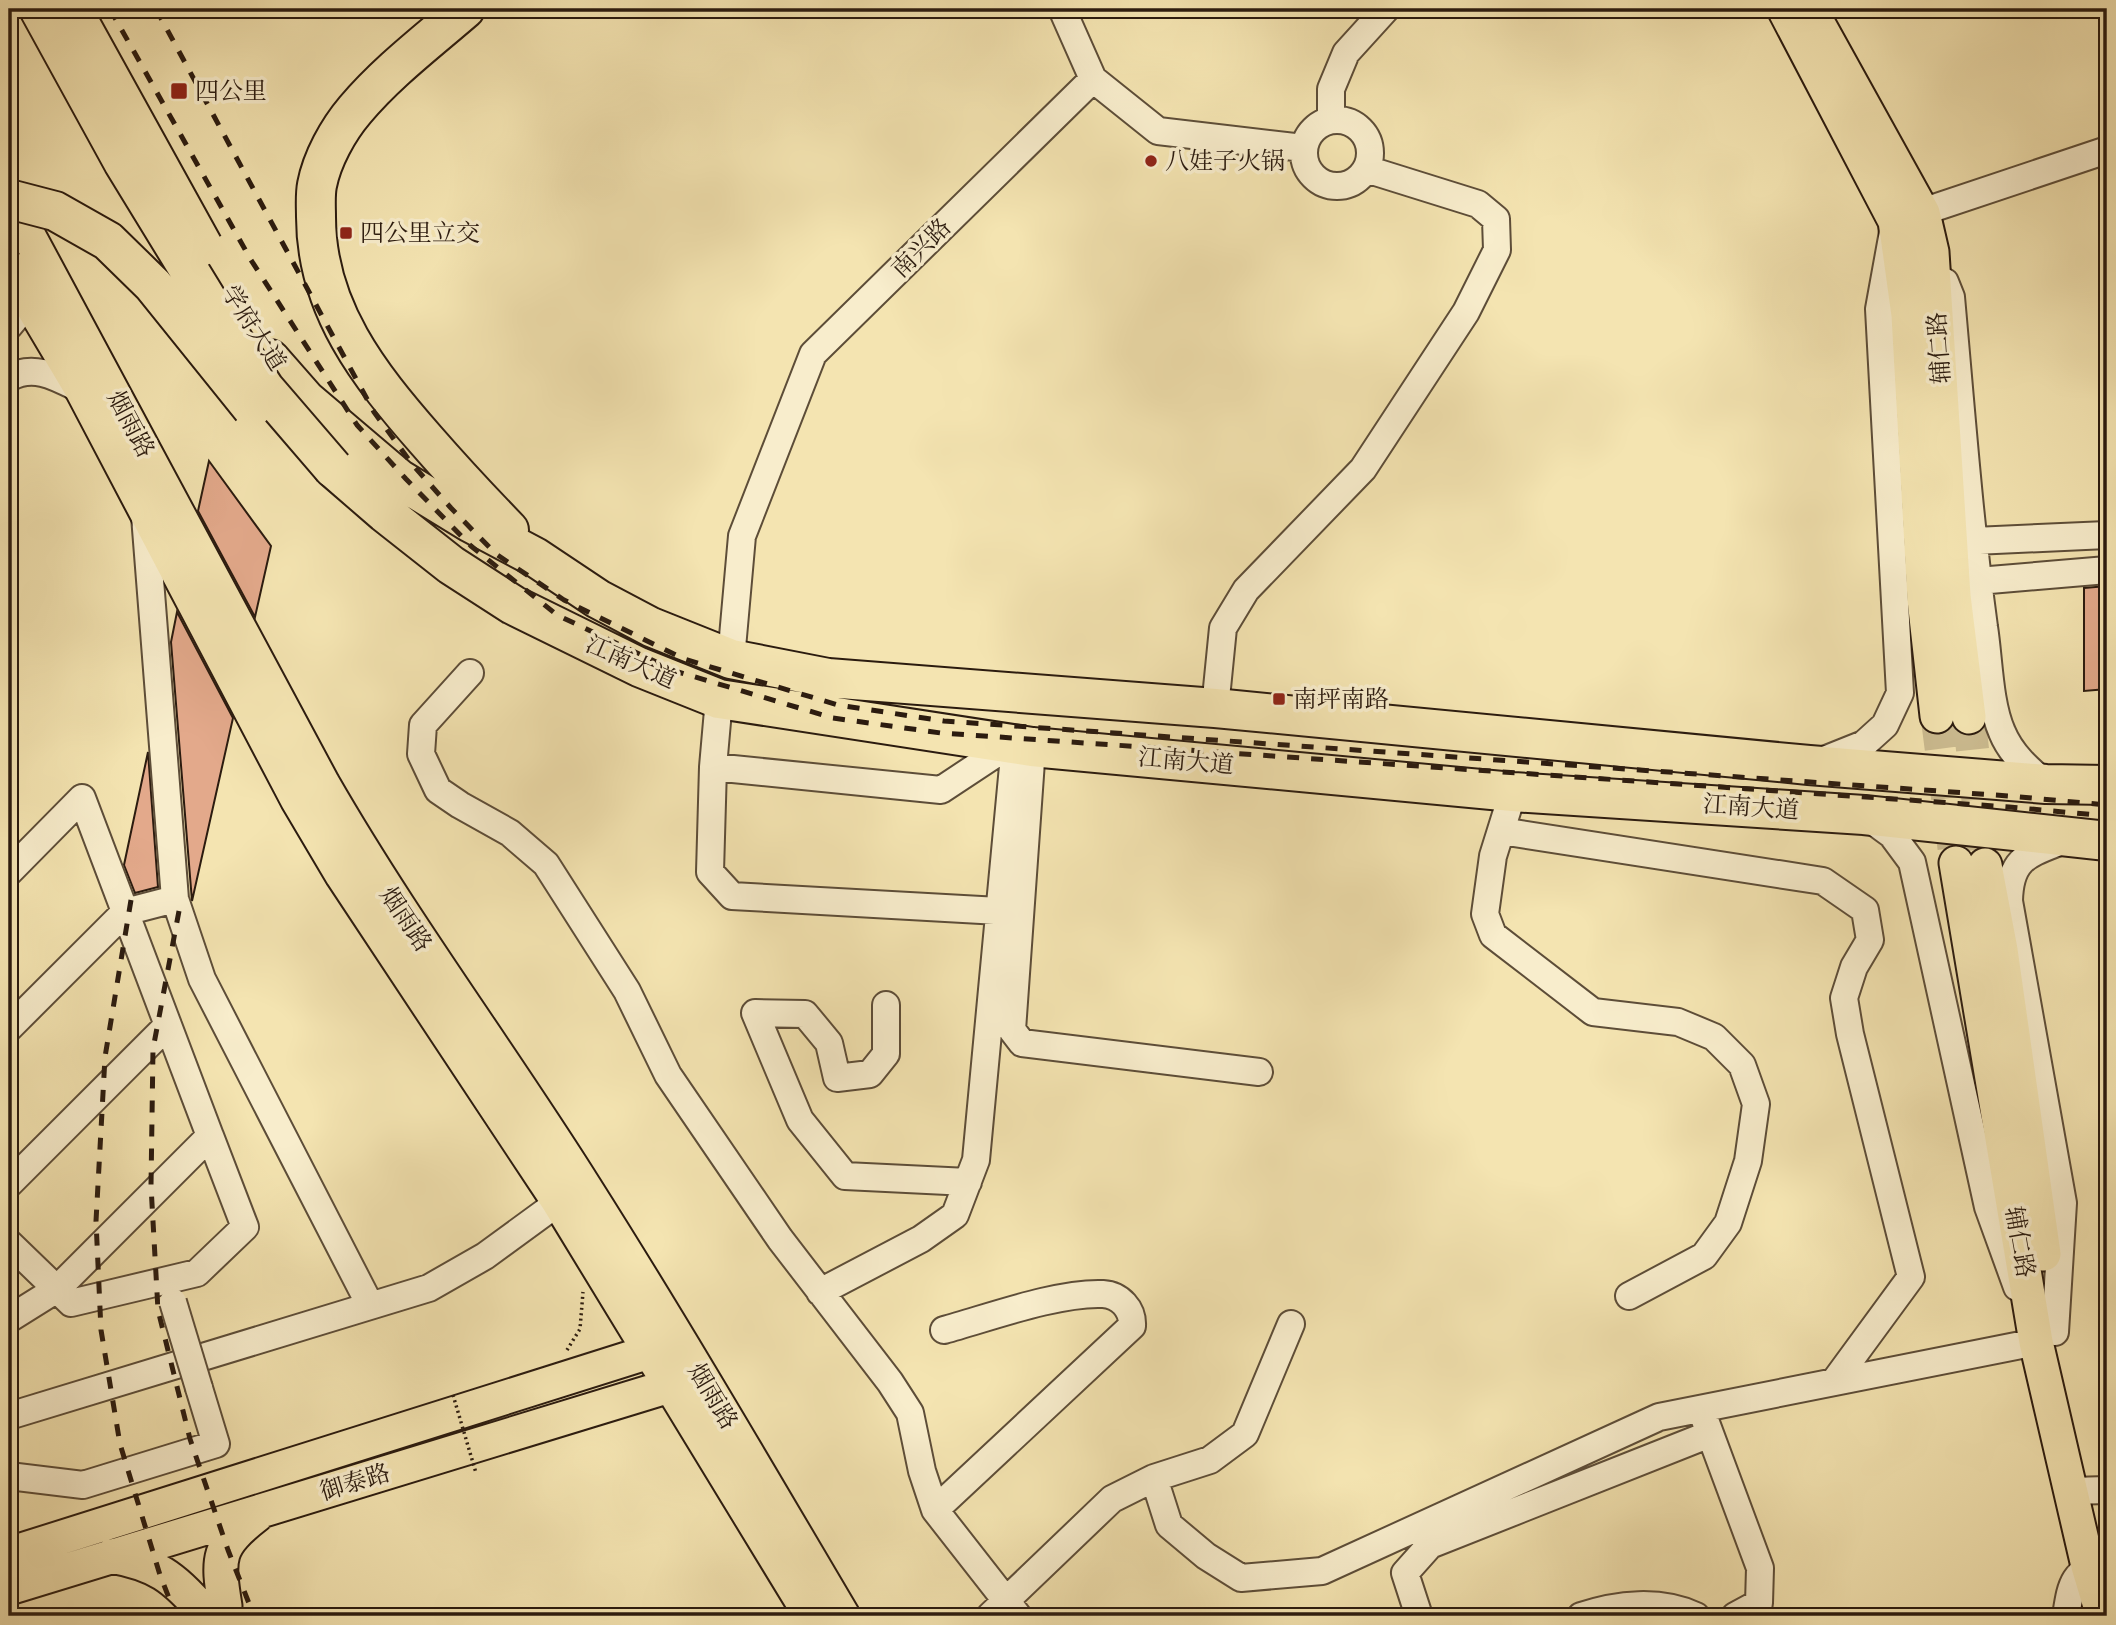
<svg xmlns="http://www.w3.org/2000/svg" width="2116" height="1625" font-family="'Gentium Book Plus','Noto Serif SC',serif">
<rect width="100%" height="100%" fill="#f4e4b1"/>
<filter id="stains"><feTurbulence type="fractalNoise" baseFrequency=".00286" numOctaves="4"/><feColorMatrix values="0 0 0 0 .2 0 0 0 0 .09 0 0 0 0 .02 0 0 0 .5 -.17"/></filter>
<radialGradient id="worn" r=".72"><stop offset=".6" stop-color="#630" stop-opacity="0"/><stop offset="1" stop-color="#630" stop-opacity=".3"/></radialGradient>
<path fill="#e3a98b" stroke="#2b1b0f" stroke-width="2" d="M 209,461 L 271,546 L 255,617 L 198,511 Z
M 2107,586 L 2107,689 L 2084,691 L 2084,588 Z
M 177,612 L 233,718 L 192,901 L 171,642 Z
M 148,752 L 158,887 L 135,893 L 124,865 Z"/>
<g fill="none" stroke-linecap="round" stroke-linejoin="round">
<path stroke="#ccbc91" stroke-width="33" stroke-dasharray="33 17" stroke-linecap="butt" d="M 1937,716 L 1956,863
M 1969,717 L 1985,865"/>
<defs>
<path id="minor" d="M 1062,9 L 1093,79
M 1331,119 L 1331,89 L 1346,53 L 1386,9
M1304 153a33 33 0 1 1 66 0a33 33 0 1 1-66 0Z
M 1945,282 L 1951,297 C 1961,407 1969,517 1984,627 C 1989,658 1989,703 2002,732 C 2011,754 2028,769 2046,784
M 9,326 L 29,302
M 9,378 C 34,363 58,378 82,390
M 145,516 L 175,899 L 202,979 L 370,1305
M 1974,541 L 2107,535
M 1978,581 L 2107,570
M 731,659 L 742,536 L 813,354 L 1093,79 L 1158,131 L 1303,148
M 470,673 L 423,725 L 421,754 L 438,790 L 460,805 L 510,833 L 546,864 L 627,991 L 668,1075 L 780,1239 L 890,1382 L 910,1413 L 922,1471 L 935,1510 L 1018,1616
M 719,699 L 713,767 L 710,872 L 732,896 L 999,911
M 1215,708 L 1223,628 L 1246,590 L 1363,469 L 1466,312 L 1497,250 L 1496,219 L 1478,204 L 1366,169
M 1032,747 L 1012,1030 L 1022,1043 L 1259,1072
M 1819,762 L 1864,744 L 1885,725 L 1900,693 L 1879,309 L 1895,221 L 2107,150
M 713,767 L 941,790 L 1009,745
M 1513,792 L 1493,856 L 1485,914 L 1493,935 L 1593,1012 L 1678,1022 L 1714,1037 L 1742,1065 L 1756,1104 L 1748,1161 L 1728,1223 L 1704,1256 L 1629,1296
M 1866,816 L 1892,835 L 1912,862 L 1988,1207 L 2017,1287
M 1501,831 L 1823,881 L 1865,910 L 1870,940 L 1854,967 L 1844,998 L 1850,1034 L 1911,1277 L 1834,1382
M 9,872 L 82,798 L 210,1136 L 57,1289 L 9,1319
M 886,1005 L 886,1054 L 870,1074 L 837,1078 L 829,1043 L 805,1014 L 755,1013 L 800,1120 L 845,1176 L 968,1182
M 9,1028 L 125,912 L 175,899
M 9,1184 L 168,1025
M 9,1243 L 71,1303 L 197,1273 L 245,1227 L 210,1136
M 820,1292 L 921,1239 L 955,1215 L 976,1160 L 1015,745
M 2055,1332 L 2063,1203 L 2009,901 C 2010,856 2030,854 2067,839
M 9,1416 L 429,1288 L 485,1256 L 574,1191
M 1705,1420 L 1760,1568 L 1759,1603 L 1735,1616
M 9,1476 L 83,1485 L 216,1444 L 199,1388
M 1154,1478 L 1169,1525 L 1206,1556 L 1241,1578 L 1322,1571 L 1659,1417 L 2036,1342 L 2031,1326
M 2071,1491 L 2107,1490
M 935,1510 L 1132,1326 C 1133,1309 1120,1295 1103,1294 C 1058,1292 988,1318 944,1330
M 990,1616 L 1112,1499 L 1154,1478 L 1210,1460 L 1245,1434 L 1291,1324
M 1419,1616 L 1405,1573 L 1430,1545 L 1710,1434
M 1581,1616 C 1617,1604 1660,1599 1696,1616
M 2066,1616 C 2071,1585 2072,1570 2106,1562"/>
<path id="major" d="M 1784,9 L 1895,221 L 1908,315 L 1924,599 L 1937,716
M 1810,9 L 1923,213 L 1932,252 L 1954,596 L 1969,717
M 9,199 L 323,784 C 403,923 499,1051 584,1186 C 674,1328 758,1472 843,1616
M 9,267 L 82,390 L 297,799 L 342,875 L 558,1201 L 811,1616
M 1956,863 L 2036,1342 L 2088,1566 L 2103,1616
M 1985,865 L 2001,950 L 2044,1254
M 9,1554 L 671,1345
M 111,1556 C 156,1564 174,1577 203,1611
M 9,1588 L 689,1380
M 225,1606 C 217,1557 217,1546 257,1515"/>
<path id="highway" d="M 465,9 C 428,41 387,72 355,110 C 338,130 322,159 317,185 C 315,195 316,207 316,217 C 316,308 369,375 426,440 C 453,471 481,501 509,530
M 270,359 L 306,400 L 399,479 L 471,523 L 535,557 L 598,599 L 651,627 L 731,659 L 828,678 L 1215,708 L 1809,765 L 2046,784 L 2107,785
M 333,468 L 385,513 L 451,565 L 513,605 L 639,667 L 719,699 L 1032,747 L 1513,792 L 1864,815 L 2107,841"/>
</defs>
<use href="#minor" stroke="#5d4d38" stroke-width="30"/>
<use href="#major" stroke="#2b1b0f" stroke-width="37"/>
<use href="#highway" stroke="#2b1b0f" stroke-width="42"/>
<path stroke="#2b1b0f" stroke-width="3.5" stroke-dasharray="2 3.5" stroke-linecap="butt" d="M 567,1350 L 580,1329 L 583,1292"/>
<use href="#minor" stroke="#f8edcc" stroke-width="26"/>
<use href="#major" stroke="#f4e4b1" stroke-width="33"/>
<use href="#highway" stroke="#f4e4b1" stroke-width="38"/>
<path stroke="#2b1b0f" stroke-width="5" stroke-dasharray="12 12" stroke-linecap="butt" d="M 110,9 L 251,260 L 357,425 L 406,479 L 471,546 L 557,615 L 675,671 L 833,718 L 941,733 L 2009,807 L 2107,816
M 156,9 L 374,412 L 412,464 L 451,508 L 496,554 L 564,600 L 684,659 L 838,705 L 944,721 L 2009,796 L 2107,805
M 131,900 L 105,1057 L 96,1221 L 101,1330 L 120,1444 L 160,1575 L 176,1616
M 179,911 L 153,1049 L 151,1186 L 158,1310 L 190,1439 L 228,1550 L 254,1616"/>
<defs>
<path id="minor-bridge" d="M 173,1302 L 199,1388"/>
<path id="highway-bridge" d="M 39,9 L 123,162 L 211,306 L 265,389 L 333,468
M 72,9 L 203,246
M 9,199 L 55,211 L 108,241 L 153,285 L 252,408"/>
</defs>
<use href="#minor-bridge" stroke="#5d4d38" stroke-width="30" stroke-linecap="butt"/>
<use href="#highway-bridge" stroke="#2b1b0f" stroke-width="42" stroke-linecap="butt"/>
<path stroke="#2b1b0f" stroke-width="3.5" stroke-dasharray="2 3.5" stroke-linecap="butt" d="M 453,1395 L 476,1473"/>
<use href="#minor-bridge" stroke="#f8edcc" stroke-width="26"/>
<use href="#highway-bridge" stroke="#f4e4b1" stroke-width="38"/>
</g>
<g fill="#8f2418" stroke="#f8edcc" stroke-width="2.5">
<rect x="170" y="82" width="18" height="18" rx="3.5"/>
<circle cx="1151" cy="161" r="7"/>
<rect x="339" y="226" width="14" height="14" rx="3.5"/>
<rect x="1272" y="692" width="14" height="14" rx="3.5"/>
</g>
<g text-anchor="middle" stroke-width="7" stroke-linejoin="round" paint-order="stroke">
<g font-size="24" fill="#2b1b0f" stroke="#f8edcc" text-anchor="start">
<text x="195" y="99">四公里</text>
<text x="1165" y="169">八娃子火锅</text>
<text x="360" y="241">四公里立交</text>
<text x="1293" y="707">南坪南路</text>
</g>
<g font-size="24" fill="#2b1b0f" stroke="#f8edcc">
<text transform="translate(921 248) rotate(-45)" y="8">南兴路</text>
<text transform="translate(254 328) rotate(57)" y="8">学府大道</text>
<text transform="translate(1939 348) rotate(-94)" y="8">辅仁路</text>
<text transform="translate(131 424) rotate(62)" y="8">烟雨路</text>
<text transform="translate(631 662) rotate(24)" y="8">江南大道</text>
<text transform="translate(1186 761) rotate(5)" y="8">江南大道</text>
<text transform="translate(1751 807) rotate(4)" y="8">江南大道</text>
<text transform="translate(406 919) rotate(56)" y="8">烟雨路</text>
<text transform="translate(2020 1242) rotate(80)" y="8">辅仁路</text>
<text transform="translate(713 1396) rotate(59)" y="8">烟雨路</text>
<text transform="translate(355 1482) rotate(-17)" y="8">御泰路</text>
</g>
</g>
<rect width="2116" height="1625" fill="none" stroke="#f4e4b1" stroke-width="35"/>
<rect x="10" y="10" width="2095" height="1604" fill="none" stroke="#2b1b0f" stroke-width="3.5"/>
<rect x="18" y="18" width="2081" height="1590" fill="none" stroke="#2b1b0f" stroke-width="2"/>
<rect width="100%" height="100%" filter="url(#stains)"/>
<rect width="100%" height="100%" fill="url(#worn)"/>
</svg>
